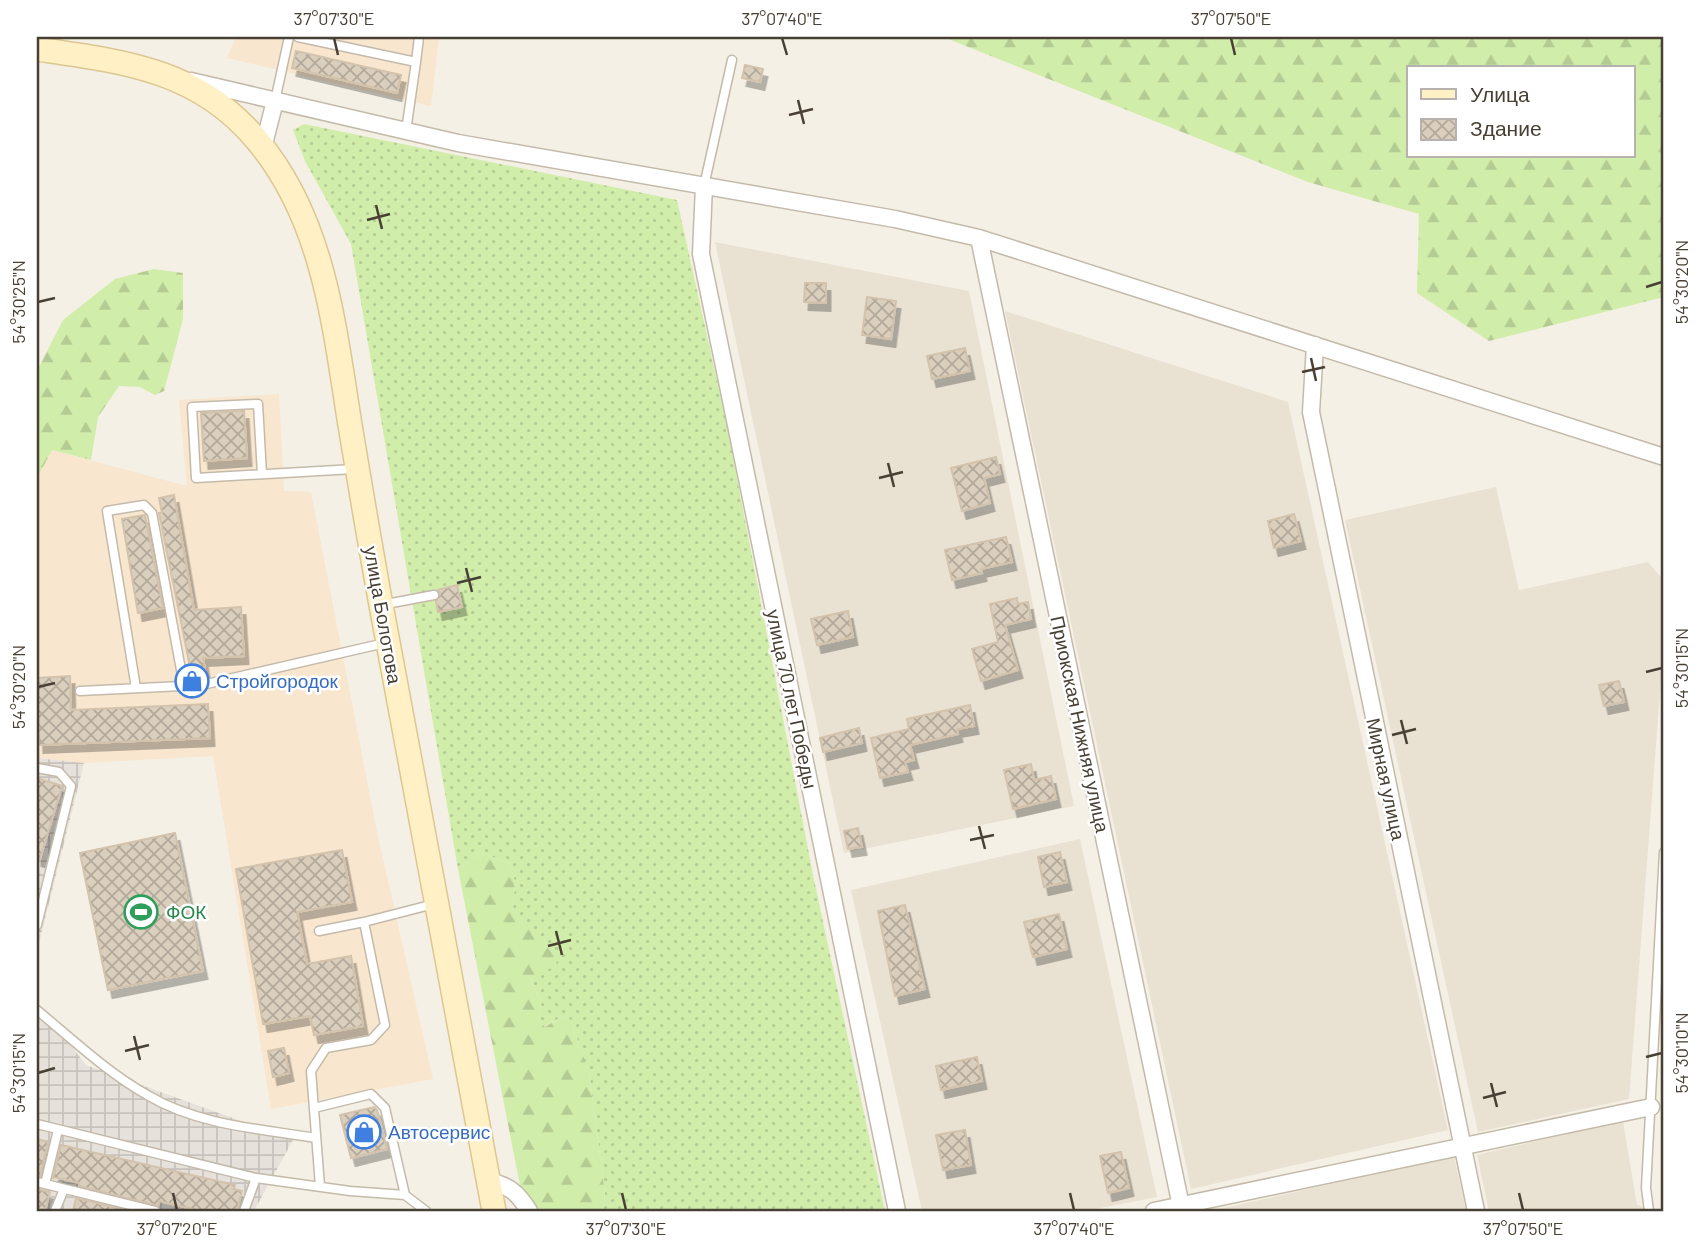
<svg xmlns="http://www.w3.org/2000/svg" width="1701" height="1248" font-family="Barlow,sans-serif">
<defs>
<pattern id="industrial-grid" width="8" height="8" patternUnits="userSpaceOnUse" patternTransform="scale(1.75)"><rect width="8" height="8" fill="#e6e1da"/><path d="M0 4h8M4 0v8" fill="none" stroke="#c7c2bc"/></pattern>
<pattern id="grass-dots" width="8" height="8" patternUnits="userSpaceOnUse" patternTransform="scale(1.75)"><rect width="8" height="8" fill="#d0edaa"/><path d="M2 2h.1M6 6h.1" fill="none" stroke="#b4cc93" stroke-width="1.8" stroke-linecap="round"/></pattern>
<pattern id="forest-firs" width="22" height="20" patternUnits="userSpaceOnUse" patternTransform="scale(1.75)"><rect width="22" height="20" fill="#d0edaa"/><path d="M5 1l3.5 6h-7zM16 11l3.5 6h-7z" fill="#b4cc93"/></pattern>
<pattern id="building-cross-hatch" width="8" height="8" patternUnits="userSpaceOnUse" patternTransform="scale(1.75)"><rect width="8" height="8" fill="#dacebd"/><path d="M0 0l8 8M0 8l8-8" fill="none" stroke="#b3a99a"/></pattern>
<filter id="shadow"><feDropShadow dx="4.5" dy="8" stdDeviation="0" flood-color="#0004"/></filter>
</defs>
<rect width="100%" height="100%" fill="#f4f0e5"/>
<path fill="#e9e2d3" d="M 715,242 L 969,291 L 1074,806 L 844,853 Z
M 1005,311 L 1288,402 L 1448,1130 L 1191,1189 Z
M 1496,487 L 1519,590 L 1648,562 L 1664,581 L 1664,640 L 1629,1099 L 1478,1132 L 1345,520 Z
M 1080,839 L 1157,1197 L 1085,1211 L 922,1211 L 851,890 Z
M 1623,1121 L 1637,1205 L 1664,1211 L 1489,1211 L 1477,1155 Z
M 1454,1156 L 1466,1211 L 1211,1211 Z"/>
<path fill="#f8e6ce" d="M 236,37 L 439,37 L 431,106 L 227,58 Z
M 279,394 L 284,491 L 311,492 L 377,832 L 433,1079 L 271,1109 L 213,756 L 84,763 L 37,758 L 37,478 L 51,450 L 187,486 L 179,400 Z"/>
<path fill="url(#industrial-grid)" d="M 37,758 L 84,763 L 37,951 Z
M 37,1002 L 86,1065 L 293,1140 L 254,1211 L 37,1211 Z"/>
<path fill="url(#grass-dots)" d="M 304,124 L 677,200 L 727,426 L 813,875 L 885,1211 L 603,1211 L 605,1194 L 589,1071 L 570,1019 L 561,1017 L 544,1027 L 538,1021 L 541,1002 L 530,978 L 556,965 L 555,957 L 513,909 L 515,882 L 510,864 L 482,853 L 458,869 L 351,244 L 305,161 L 293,130 Z"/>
<path fill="url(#forest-firs)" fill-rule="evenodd" d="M 943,37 L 1664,37 L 1664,297 L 1489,341 L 1417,293 L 1419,214 L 1308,182 ZM 1409,68 L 1633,68 L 1633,156 L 1409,156 Z
M 154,269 L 183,273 L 183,319 L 164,391 L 155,395 L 140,387 L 119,386 L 98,417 L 91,460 L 52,450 L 37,478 L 37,371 L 63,320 L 115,279 Z
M 482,853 L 510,864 L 515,882 L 513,909 L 555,956 L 557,965 L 530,979 L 541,1002 L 538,1021 L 545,1027 L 561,1017 L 570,1019 L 589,1071 L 605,1194 L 603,1211 L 525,1211 L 458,869 Z"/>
<path fill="url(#building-cross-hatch)" stroke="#d3c3ac" stroke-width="2" filter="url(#shadow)" d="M 296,51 L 401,75 L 397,93 L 292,68 Z
M 745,65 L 763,69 L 760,82 L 742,78 Z
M 805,283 L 826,283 L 826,303 L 804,302 Z
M 867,297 L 896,301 L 891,339 L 862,335 Z
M 965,348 L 970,371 L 932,379 L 927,356 Z
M 244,411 L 247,458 L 204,461 L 201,413 Z
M 996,457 L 1000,474 L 984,478 L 990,503 L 962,511 L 951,468 Z
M 174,495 L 194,610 L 241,607 L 244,656 L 203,658 L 205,670 L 191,672 L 159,513 L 162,513 L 159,498 Z
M 1294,514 L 1301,541 L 1274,548 L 1268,521 Z
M 145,515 L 163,608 L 138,613 L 122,519 Z
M 1006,537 L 1012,562 L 981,569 L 982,573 L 952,580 L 945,550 Z
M 457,585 L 462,607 L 438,612 L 436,601 L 440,594 L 438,590 Z
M 1017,598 L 1018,604 L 1028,602 L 1031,619 L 1005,625 L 1018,670 L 981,681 L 972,649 L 998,642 L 990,604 Z
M 848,611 L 853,637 L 817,645 L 811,619 Z
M 70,676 L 71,710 L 208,704 L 210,738 L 39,745 L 37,678 Z
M 1619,681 L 1624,702 L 1604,706 L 1599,685 Z
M 970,705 L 974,726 L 957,729 L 958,734 L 910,745 L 914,760 L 905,762 L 908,772 L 880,778 L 871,738 L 909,729 L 907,719 Z
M 859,728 L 862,743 L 823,752 L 820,738 Z
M 1031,764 L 1034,780 L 1051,776 L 1056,799 L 1013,809 L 1004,770 Z
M 37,778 L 62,786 L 40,859 L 37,858 Z
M 858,828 L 862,847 L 848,849 L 844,831 Z
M 175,833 L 203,971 L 108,990 L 80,853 Z
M 342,850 L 352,902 L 297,912 L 307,964 L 351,956 L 363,1026 L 314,1035 L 310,1016 L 263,1024 L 236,869 Z
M 1060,852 L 1067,882 L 1044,887 L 1038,857 Z
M 905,905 L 925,989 L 895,996 L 878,911 Z
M 1059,914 L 1067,949 L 1033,957 L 1024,922 Z
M 284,1048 L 289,1073 L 273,1077 L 268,1051 Z
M 977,1057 L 982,1081 L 941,1090 L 936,1066 Z
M 374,1107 L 377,1110 L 387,1149 L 351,1158 L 340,1115 Z
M 965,1130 L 971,1165 L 943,1170 L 936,1135 Z
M 37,1139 L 48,1142 L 40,1176 L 37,1176 Z
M 61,1145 L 235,1185 L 234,1189 L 242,1191 L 237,1211 L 201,1211 L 159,1201 L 158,1206 L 79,1186 L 79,1183 L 54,1177 L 53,1179 Z
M 1121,1152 L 1129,1188 L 1108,1193 L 1100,1156 Z
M 37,1189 L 50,1192 L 45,1211 L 37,1211 Z
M 76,1198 L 129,1211 L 73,1211 Z"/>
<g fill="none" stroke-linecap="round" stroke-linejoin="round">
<defs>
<path id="service" d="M 298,37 L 416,62 L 406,131
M 416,62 L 419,37
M 275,101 L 289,37
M 704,186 L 732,60
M 262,474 L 258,404 L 192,407 L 196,478 L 354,469
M 381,605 L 434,595
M 136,688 L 107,511 L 144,505 L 152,513 L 184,686
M 80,691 L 202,685 L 385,643
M 37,768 L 59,772 L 71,786 L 37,925
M 319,931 L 364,922 L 434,904
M 37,1010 C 73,1040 108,1073 149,1096 C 198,1125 261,1129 316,1138
M 314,1108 L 371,1094 L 385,1108 L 405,1195
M 37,1124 L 256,1178 L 350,1191 L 405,1195 L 426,1211
M 37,1182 L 155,1211
M 45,1184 L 58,1130
M 320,1186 L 311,1071 L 326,1048 L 371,1040 L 385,1025 L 364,922
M 55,1211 L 64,1189
M 244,1211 L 256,1178
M 1649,1211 L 1646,1188 L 1664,852"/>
<path id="minor" d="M 191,81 L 458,143 L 895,219 L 979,238 L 1664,457
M 263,148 L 275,101
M 704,186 L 701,254 L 897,1211
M 979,238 L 1182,1211
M 1315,345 L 1311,412 L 1476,1211
M 488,1181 C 509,1185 518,1193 529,1211
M 1154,1211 L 1651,1107"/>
<path id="secondary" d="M 37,49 C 121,61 197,69 256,139 C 324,219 334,325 350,425 C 360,485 370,545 381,605 C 418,807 456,1009 494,1211"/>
</defs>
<use href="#service" stroke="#c4baaa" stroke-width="11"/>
<use href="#minor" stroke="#c4baaa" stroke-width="19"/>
<use href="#secondary" stroke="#dcc792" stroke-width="26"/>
<use href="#service" stroke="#fff" stroke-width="8"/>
<use href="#minor" stroke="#fff" stroke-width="16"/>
<use href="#secondary" stroke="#fff0c5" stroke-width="23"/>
</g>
<path fill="none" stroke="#484034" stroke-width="2.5" d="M 334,38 L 338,55M 782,38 L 787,55M 1231,38 L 1235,55M 798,100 L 804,124M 789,115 L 813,109M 376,205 L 382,229M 367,220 L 390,214M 1646,287 L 1662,282M 38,302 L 55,298M 1311,358 L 1316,381M 1302,372 L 1325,367M 888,463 L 894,487M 879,478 L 903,472M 466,568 L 472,592M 457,583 L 481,577M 1646,672 L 1662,668M 38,687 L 55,683M 1401,720 L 1407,744M 1392,735 L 1416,729M 979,826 L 985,849M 970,840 L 994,835M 556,931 L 562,955M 548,946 L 571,940M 134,1036 L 140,1060M 125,1051 L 149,1045M 1646,1057 L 1662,1053M 38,1073 L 55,1068M 1491,1083 L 1497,1107M 1483,1098 L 1506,1092M 173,1193 L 177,1210M 622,1193 L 626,1210M 1070,1193 L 1074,1210M 1519,1193 L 1523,1210"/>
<defs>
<symbol id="shop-ring" viewBox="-11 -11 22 22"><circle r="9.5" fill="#fff" stroke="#3f7fe0" stroke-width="1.5"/><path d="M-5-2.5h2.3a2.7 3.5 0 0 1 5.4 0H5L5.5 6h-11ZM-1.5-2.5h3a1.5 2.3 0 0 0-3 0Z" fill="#3f7fe0"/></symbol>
<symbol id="stadium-ring" viewBox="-11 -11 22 22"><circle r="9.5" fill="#fff" stroke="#2e9e5b" stroke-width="1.5"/><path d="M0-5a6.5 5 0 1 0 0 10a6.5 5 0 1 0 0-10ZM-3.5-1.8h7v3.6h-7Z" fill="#2e9e5b"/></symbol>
</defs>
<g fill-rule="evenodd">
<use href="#shop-ring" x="173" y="662" width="38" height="38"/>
<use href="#stadium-ring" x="122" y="893" width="38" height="38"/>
<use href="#shop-ring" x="345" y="1113" width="38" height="38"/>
</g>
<g text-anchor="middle" stroke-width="5" stroke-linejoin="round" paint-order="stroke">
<g font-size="19" fill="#484034" stroke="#fff">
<text transform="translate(383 615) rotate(80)" y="7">улица Болотова</text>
<text transform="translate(792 699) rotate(78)" y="7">улица 70 лет Победы</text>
<text transform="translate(1080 724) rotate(78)" y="7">Приокская Нижняя улица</text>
<text transform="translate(1386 779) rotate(78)" y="7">Мирная улица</text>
</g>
<g font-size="19" fill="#366cbe" stroke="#fff" text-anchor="start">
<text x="216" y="688">Стройгородок</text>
<text x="388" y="1139">Автосервис</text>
</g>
<g font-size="19" fill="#27864d" stroke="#fff" text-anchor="start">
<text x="166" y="919">ФОК</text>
</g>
</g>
<rect width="1701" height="1248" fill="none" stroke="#ffffff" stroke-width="77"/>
<rect x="1407" y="66" width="228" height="91" fill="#ffffff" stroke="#b6b3ae" stroke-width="2"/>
<rect x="1421" y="89" width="35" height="10" fill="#fff0c5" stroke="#b6b3ae" stroke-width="2"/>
<text x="1470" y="102" font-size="21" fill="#484034">Улица</text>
<rect x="1421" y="119" width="35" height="21" fill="url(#building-cross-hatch)" stroke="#b6b3ae" stroke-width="2"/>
<text x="1470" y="136" font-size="21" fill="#484034">Здание</text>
<rect x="38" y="38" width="1624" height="1172" fill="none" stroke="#484034" stroke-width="2.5"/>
<g font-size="18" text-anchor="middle" fill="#484034">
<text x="334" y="25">37°07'30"E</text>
<text x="782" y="25">37°07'40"E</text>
<text x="1231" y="25">37°07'50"E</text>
<text transform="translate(1682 282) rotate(-90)" y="6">54°30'20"N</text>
<text transform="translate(19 302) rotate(-90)" y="6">54°30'25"N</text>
<text transform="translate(1682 668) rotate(-90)" y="6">54°30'15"N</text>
<text transform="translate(19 687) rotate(-90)" y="6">54°30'20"N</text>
<text transform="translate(1682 1053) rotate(-90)" y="6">54°30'10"N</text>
<text transform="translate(19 1073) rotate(-90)" y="6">54°30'15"N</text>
<text x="177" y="1235">37°07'20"E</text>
<text x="626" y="1235">37°07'30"E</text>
<text x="1074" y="1235">37°07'40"E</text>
<text x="1523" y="1235">37°07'50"E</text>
</g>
</svg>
